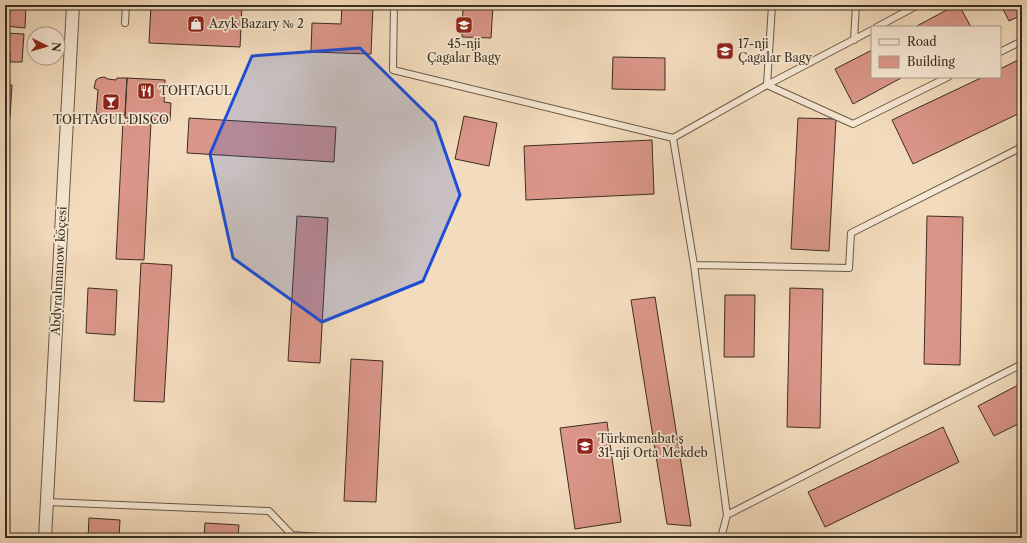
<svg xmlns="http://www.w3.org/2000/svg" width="1027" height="543" font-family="'Libre Caslon Text',serif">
<rect width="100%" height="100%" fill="#f3dcbd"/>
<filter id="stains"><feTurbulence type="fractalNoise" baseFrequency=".005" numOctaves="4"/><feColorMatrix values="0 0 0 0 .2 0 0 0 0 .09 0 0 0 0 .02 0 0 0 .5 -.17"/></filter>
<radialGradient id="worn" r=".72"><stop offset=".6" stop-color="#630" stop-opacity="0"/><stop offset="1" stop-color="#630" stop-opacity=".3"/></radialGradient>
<path fill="#db9689" stroke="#392e20" d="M 5,5 L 26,5 L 25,28 L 5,26 Z
M 151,5 L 242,5 L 240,47 L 149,43 Z
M 342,5 L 373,5 L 371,54 L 311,52 L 312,23 L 341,24 Z
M 463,5 L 493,5 L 491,38 L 462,37 Z
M 800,5 L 829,5 L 829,8 L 800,6 Z
M 956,5 L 959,5 L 971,27 L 915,27 Z
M 1001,5 L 1022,5 L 1022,15 L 1009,21 Z
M 5,33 L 24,34 L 22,62 L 10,62 L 10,52 L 5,52 Z
M 872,50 L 872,77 L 903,77 L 853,104 L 835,69 Z
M 613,57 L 665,58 L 665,90 L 612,89 Z
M 1022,58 L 1022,112 L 913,164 L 892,120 L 983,77 L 1000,77 L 1000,69 Z
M 104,77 L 108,79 L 116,80 L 117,78 L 127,78 L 125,115 L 117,115 L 114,118 L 103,118 L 102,115 L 96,114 L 98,90 L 94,88 L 96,80 L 99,78 Z
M 127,78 L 165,80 L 164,102 L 171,103 L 170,121 L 125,118 Z
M 5,85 L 12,85 L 10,117 L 5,116 Z
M 464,116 L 497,123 L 489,166 L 455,159 Z
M 189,118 L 336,127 L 334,162 L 187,153 Z
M 798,118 L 836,119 L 829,251 L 791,249 Z
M 123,121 L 151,122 L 144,260 L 116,259 Z
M 652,140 L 654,194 L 526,200 L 524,146 Z
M 5,178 L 9,179 L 5,251 Z
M 297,216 L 328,218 L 320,363 L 288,361 Z
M 927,216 L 963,217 L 960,365 L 924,364 Z
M 141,263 L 172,265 L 164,402 L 134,401 Z
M 88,288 L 117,290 L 115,335 L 86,333 Z
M 790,288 L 823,289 L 820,428 L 787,427 Z
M 725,295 L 755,295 L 754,357 L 724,357 Z
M 655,297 L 691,526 L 667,524 L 631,300 Z
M 351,359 L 383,361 L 376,502 L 344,501 Z
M 1022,383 L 1022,422 L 994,436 L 978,406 Z
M 607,422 L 621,522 L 575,529 L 560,428 Z
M 943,427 L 959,462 L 825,527 L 808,492 Z
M 89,518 L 120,520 L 119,538 L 88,538 Z
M 205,523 L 239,525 L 238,538 L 204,538 Z"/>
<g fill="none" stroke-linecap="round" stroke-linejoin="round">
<defs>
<path id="lane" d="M 394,5 L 393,70 L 673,138 L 767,85 L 772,5
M 125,23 L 126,5
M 877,27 L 918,5
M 854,40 L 856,5
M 1000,52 L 1022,41
M 767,85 L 853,124 L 948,77
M 767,85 L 872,30
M 673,138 L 694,265 L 849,268 L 851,233 L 1022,147
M 694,265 L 727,515
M 47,502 L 269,511 L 292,535 L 337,538
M 721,538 L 727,515 L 1022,364"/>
<path id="street" d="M 45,538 L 73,5"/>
</defs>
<use href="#lane" stroke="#685a47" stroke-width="8"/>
<use href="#street" stroke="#685a47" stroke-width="14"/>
<use href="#lane" stroke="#f7e8d4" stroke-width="6"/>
<use href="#street" stroke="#f7e8d4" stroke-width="12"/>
</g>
<path fill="#1d4ed8" fill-opacity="0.2" stroke="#1d4ed8" stroke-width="3" stroke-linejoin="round" d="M 360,48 L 435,122 L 460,195 L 423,281 L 322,322 L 233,258 L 210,154 L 252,56 Z"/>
<defs>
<symbol id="shop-square" viewBox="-11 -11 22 22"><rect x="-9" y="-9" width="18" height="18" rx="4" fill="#8f2418" stroke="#f7e8d4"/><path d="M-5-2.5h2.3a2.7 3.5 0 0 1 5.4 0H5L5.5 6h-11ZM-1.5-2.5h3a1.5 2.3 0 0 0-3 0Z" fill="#fff"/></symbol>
<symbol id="school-square" viewBox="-11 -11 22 22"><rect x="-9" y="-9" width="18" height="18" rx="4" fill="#8f2418" stroke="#f7e8d4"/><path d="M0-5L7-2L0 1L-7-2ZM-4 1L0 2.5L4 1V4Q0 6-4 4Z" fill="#fff"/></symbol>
<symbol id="restaurant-square" viewBox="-11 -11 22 22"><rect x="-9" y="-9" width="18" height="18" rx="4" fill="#8f2418" stroke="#f7e8d4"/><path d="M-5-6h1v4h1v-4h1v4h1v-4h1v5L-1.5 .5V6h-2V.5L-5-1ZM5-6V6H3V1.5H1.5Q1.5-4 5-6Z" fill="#fff"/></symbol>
<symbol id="bar-square" viewBox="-11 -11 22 22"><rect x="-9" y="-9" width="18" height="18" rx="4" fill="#8f2418" stroke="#f7e8d4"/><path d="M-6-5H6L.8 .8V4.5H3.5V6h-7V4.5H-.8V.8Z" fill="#fff"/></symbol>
</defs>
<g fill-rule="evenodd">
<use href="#shop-square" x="186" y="14" width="20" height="20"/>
<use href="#school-square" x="454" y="15" width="20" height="20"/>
<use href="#school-square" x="715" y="41" width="20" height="20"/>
<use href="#restaurant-square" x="136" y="81" width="20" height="20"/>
<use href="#bar-square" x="101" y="92" width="20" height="20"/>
<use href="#school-square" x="575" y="436" width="20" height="20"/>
</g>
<g text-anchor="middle" stroke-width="3.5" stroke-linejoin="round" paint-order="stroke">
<g font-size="12" fill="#392e20" stroke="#f7e8d4" text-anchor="start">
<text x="209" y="28">Azyk Bazary № 2</text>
<text x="464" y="48" text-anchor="middle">45-nji<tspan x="464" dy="14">Çagalar Bagy</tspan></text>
<text x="738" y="48">17-nji<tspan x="738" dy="14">Çagalar Bagy</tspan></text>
<text x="159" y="95">TOHTAGUL</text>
<text x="111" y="124" text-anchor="middle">TOHTAGUL DISCO</text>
<text x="598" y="443">Türkmenabat ş<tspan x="598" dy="14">31-nji Orta Mekdeb</tspan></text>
</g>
<g font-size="12" fill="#392e20" stroke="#f7e8d4">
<text transform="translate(59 271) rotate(-87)" y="4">Abdyrahmanow köçesi</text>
</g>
</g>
<rect width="1027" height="543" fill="none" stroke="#f3dcbd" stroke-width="20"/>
<rect x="6" y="6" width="1015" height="531" fill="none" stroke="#392e20" stroke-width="2"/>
<rect x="10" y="10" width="1007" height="523" fill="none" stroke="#392e20"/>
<rect x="871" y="26" width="130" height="52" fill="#f7e8d4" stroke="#ab9e8c"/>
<rect x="879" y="39" width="20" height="6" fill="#f7e8d4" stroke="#ab9e8c"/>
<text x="907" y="46" font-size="12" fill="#392e20">Road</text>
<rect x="879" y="56" width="20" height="12" fill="#db9689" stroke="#ab9e8c"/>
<text x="907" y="66" font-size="12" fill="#392e20">Building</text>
<g transform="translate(46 46) rotate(95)"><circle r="19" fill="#f7e8d4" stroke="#ab9e8c"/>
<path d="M0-3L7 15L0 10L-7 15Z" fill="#8f2418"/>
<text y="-6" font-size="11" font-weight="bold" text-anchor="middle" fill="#392e20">N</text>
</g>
<rect width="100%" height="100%" filter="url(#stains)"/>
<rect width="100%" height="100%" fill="url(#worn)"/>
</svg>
